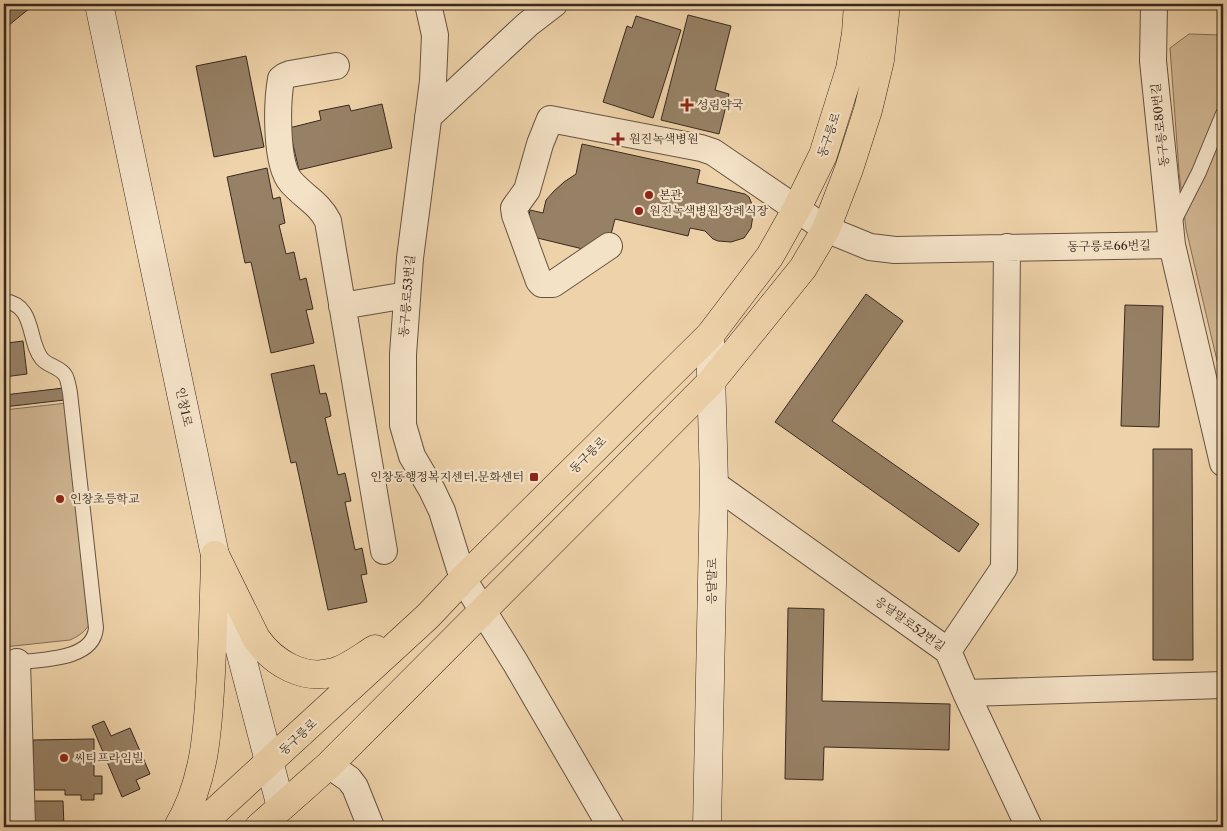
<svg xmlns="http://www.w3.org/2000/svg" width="1227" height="831" font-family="'Libre Caslon Text','Noto Serif KR',serif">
<rect width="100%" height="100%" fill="#eed2a9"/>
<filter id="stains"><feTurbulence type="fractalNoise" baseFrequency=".004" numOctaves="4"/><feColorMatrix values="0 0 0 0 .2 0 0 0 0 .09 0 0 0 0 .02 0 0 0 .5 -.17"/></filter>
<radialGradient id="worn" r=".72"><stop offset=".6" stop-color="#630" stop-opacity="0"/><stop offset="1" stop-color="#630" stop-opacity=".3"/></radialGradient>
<path fill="#cfb591" stroke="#846f57" d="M 1189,34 L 1223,35 L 1223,386 L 1186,229 L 1179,172 L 1170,48 Z
M 67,403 L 90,623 C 85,632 79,636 70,640 L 4,647 L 4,410 Z"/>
<path fill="#978166" stroke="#38291d" d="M 4,4 L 35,4 L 4,29 Z
M 688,15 L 731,26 L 715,90 L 729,94 L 719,134 L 661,120 Z
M 636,16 L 681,30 L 653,118 L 603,102 L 627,26 L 632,28 Z
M 246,56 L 264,147 L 214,157 L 196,66 Z
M 382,104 L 392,148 L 299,170 L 289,128 L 321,120 L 319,111 L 349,105 L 351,111 Z
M 582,144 L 700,170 L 697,183 L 745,194 L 749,197 L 754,209 L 751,228 L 744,238 L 731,242 L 718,241 L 713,239 L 705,231 L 690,228 L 688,236 L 615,219 L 610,238 L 601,246 L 589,244 L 587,250 L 525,235 L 530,210 L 543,213 L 546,200 L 554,191 L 564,182 L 576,174 Z
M 267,168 L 273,199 L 280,197 L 283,213 L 285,223 L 279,225 L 286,254 L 294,252 L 300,280 L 306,278 L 313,309 L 306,310 L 314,343 L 271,353 L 251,262 L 245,263 L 227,177 Z
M 866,294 L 903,321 L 832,421 L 979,524 L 959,552 L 775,422 Z
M 1125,305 L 1163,306 L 1159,427 L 1121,426 Z
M 4,315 L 7,343 L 23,341 L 27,374 L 4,377 Z
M 314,365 L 320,394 L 326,393 L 329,405 L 331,416 L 325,418 L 338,475 L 345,473 L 351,501 L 345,502 L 355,550 L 362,548 L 367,574 L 361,575 L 367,602 L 328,610 L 296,462 L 291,463 L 271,374 Z
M 72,387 L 73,399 L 4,407 L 4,395 Z
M 1153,449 L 1192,449 L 1193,660 L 1153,660 Z
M 788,608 L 824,609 L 822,701 L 950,704 L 949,750 L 824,747 L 823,780 L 785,779 Z
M 104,721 L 111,736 L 130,728 L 150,774 L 136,780 L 140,789 L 122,797 L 92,726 Z
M 94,739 L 94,776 L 102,776 L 102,794 L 94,794 L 94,800 L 81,800 L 81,795 L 65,795 L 65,790 L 34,790 L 33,740 Z
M 4,783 L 13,784 L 11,814 L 4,813 Z
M 34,801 L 63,801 L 64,827 L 34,827 Z"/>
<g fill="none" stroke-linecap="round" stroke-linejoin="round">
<defs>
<path id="lane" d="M 1173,223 L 1199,172 L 1223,114
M 4,301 C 36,305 27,341 42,359 C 48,366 60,367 65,375 C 68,379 69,388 70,393 L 96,628 C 93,664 30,659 4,664"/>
<path id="street" d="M 428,4 L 435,35 L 433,81 L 410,258 L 403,354 L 403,425 L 412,456 L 432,490 L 442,511 L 463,579 L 515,662 L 611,827
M 1154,4 L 1153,61 L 1172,245
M 336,66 L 290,74 L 285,76 L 281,79 C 277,102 275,164 291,182 C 303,196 319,203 328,221 L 384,551
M 428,117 L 528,24 L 554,4
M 609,246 L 553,284 L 542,284 L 539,281 L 515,215 L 514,208 L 527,190 L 540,144 L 550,119 L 701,148 L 713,152 L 826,229 L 870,247 L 895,250 L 1172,245 L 1223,463
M 342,306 L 407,295
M 714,484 L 948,651 L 966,693 L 1029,827
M 948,651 L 1004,568 L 1007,247
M 17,662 L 22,827
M 966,693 L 1223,685
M 329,765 L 349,779 L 355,787 L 371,827"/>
<path id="secondary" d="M 99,4 L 215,555 L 281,807
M 707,827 L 714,484 L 710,335"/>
<path id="primary" d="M 215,555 L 256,638 C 273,663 304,681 334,672 C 349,668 363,656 375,649
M 178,827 C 206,780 208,726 211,673 C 213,635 214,597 215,559
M 198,827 L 428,616 L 463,579 L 710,335 L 770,256 L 797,208 L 823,155 L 850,69 L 856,33 L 858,4
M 259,827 L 329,765 L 710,383 L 803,268 L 826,229 L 849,169 L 868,110 L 880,60 L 886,4"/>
</defs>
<use href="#lane" stroke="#665340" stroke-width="16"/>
<use href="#street" stroke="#665340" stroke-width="28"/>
<use href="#secondary" stroke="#38291d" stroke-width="29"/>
<use href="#primary" stroke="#38291d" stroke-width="29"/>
<use href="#lane" stroke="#f4e2c7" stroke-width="14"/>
<use href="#street" stroke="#f4e2c7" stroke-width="26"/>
<use href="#secondary" stroke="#f4e2c7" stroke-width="28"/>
<use href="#primary" stroke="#eed2a9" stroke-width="28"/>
</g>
<g fill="#8f2418" stroke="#f4e2c7" stroke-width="2">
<path d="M684.5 97.5h5v5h5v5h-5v5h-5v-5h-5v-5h5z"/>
<path d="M615.5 131.5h5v5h5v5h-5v5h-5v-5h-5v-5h5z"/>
<circle cx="649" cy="195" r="5"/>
<circle cx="639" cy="211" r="5"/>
<rect x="529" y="472" width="10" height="10" rx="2.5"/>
<circle cx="60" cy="499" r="5"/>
<circle cx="64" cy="758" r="5"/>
</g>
<g text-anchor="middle" stroke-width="4.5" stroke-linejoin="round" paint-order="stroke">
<g font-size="12" fill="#38291d" stroke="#f4e2c7" text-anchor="start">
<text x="697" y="109">성림약국</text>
<text x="629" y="143">원진녹색병원</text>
<text x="659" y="199">본관</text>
<text x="649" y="215">원진녹색병원 장례식장</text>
<text x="524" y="481" text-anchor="end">인창동행정복지센터.문화센터</text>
<text x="70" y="503">인창초등학교</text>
<text x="74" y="762">씨티프라임빌</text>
</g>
<g font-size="12" fill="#38291d" stroke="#f4e2c7">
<text transform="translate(1160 125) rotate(-96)" y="4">동구릉로80번길</text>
<text transform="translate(829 135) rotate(-71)" y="4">동구릉로</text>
<text transform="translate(1109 246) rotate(-1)" y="4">동구릉로66번길</text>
<text transform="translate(407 296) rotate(-85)" y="4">동구릉로53번길</text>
<text transform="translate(184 407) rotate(78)" y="4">인창1로</text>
<text transform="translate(588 455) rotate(-45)" y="4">동구릉로</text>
<text transform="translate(712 581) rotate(-89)" y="4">응달말로</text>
<text transform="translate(910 624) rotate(36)" y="4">응달말로52번길</text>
<text transform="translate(298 737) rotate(-43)" y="4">동구릉로</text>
</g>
</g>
<rect width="1227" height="831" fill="none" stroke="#eed2a9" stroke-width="20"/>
<rect x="5" y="5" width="1217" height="821" fill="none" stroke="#38291d" stroke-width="2.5"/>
<rect x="10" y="10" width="1207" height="811" fill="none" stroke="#38291d"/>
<rect width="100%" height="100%" filter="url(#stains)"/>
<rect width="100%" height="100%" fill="url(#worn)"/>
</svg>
